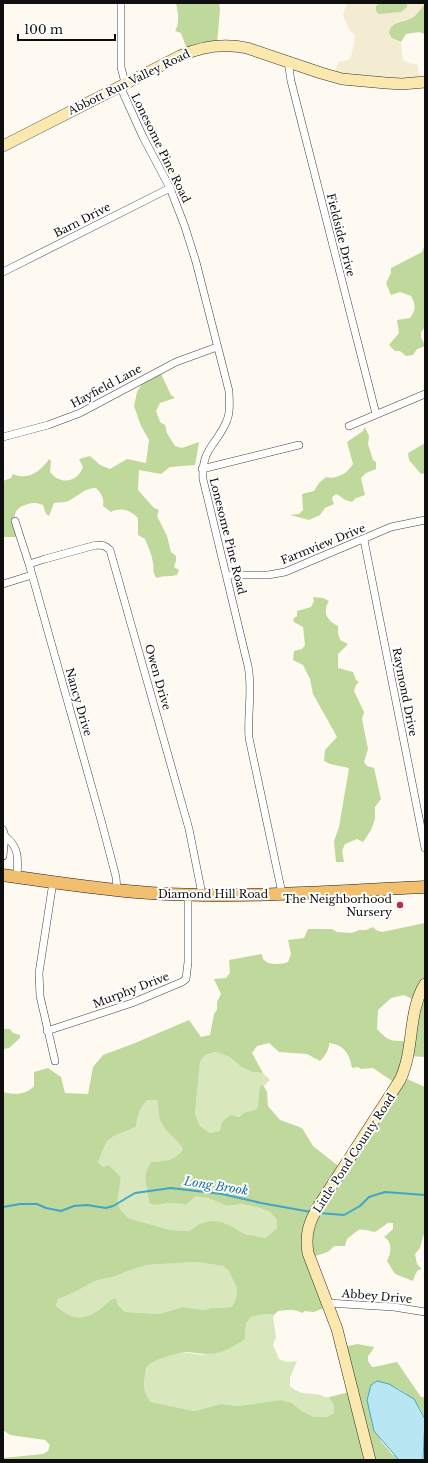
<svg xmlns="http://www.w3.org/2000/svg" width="428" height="1463" font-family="'Libre Baskerville',serif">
<rect width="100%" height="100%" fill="#fefaf1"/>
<path fill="#f3ecd2" d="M 347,3 L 380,3 L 376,7 L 407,7 L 407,3 L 425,3 L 418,13 L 410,19 L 396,22 L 392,38 L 401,43 L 403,60 L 408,63 L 418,65 L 420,82 L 334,77 L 338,62 L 348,60 L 351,57 L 355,38 L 354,34 L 350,31 L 343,15 Z"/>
<path fill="#d9e8bc" d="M 217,1052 L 230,1057 L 240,1066 L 252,1072 L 263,1073 L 270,1080 L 264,1086 L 260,1086 C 258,1094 259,1101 257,1109 L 243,1113 L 220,1132 L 210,1133 L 200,1126 L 195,1114 L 200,1062 L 205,1055 Z
M 148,1100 L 157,1100 C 159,1106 158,1113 160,1119 C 165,1131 177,1137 183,1149 C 175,1161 164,1161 151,1162 C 140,1177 148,1186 149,1203 L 163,1205 L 171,1202 L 186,1205 L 196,1195 L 208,1198 L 227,1206 L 242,1204 L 260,1208 L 270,1212 L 277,1220 L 277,1228 L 265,1238 L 245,1234 L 231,1226 L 199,1224 L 189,1231 L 170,1230 L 128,1218 L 120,1209 L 116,1201 L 121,1177 L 109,1165 L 103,1167 L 98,1162 L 107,1141 L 114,1136 L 136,1127 C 138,1116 139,1107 148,1100 Z
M 196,1262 L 223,1266 L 228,1270 L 237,1288 L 236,1298 L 232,1307 L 220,1308 L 211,1308 L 204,1310 L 183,1307 L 159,1314 L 125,1312 L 118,1305 L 116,1300 L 112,1299 C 92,1316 80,1327 56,1307 L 58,1299 L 75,1292 L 95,1281 L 116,1276 L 125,1272 L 146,1265 Z
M 265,1314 L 274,1315 L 273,1317 L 276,1337 L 273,1345 L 279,1359 L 286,1362 L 297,1361 L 290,1378 L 290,1386 C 302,1396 307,1392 320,1395 C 324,1396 325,1398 329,1397 L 334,1406 L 334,1413 L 327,1417 L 314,1417 L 302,1411 L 292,1403 L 281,1400 L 238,1406 L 221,1404 L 194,1411 L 151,1402 L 147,1397 L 143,1386 L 144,1379 L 148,1366 L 154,1361 L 181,1352 L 202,1355 L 245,1339 L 246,1323 L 251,1317 Z"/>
<path fill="#bfd89c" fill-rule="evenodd" d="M 176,3 L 219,3 L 220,9 L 217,44 L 188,52 L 181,33 L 175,31 C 180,23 178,12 176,3 Z
M 380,3 L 407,3 L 407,7 L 401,12 L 379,14 L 376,11 L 376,6 Z
M 425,3 L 425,34 L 419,32 L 406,34 L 401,42 L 392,38 L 389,33 C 392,20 403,23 412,18 C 418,14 421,9 425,3 Z
M 425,244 L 425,327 L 421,332 L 421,337 L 425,346 L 417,349 L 413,355 L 406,356 L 400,351 L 395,351 L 389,345 L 399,333 L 397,320 L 410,318 C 416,310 416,305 411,296 L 400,292 L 391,295 L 386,283 L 391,273 L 391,268 L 422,252 Z
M 161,374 L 171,395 L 175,398 L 160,403 L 156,411 L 160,422 L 165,425 L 167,433 L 175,446 L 182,448 L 199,442 L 195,465 L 170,467 L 161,474 L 139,470 L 138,490 L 154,508 L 159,510 L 157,516 L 167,536 L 171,552 L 176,556 L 176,561 L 174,567 L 179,570 L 177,575 C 170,577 165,575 157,578 C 152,573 154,569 153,563 C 152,555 148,546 145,539 L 138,535 L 138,518 C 130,510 121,507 111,512 L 103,506 C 104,498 102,494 96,488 C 84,488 80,495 70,500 C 66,503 59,502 54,503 L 49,516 L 46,514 L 43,505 C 38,503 33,502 28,504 C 8,509 15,523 21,537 L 3,537 L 3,481 L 11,478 L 13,474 C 28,481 41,471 49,459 L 51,461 L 50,472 C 60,485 77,483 83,467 L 79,459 L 90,456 L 100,465 L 110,469 L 127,459 L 146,463 L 149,440 L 141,426 L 134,406 L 137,392 L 142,384 Z
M 365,427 L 369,436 L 368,444 L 373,460 L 376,462 L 376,469 L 366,473 L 361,478 L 365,495 L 356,498 L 352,502 L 345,500 L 337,494 L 333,496 L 332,499 L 334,504 L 325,508 L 320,515 L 309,520 L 290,515 L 299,514 L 303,510 L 302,494 L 314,491 L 319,483 L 326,477 C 336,480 348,473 353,464 L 347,442 L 363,431 Z
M 425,443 L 425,473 L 421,474 L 409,460 L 408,453 Z
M 313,597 L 323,598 L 329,601 C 322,612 327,621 338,626 L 338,633 L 340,640 L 348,644 L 338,654 L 338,668 L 353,672 L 356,680 L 359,682 L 356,685 L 354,691 L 364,712 L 362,719 L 368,749 L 364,762 L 367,766 L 374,768 L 381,799 L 375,807 L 375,819 L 371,830 L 363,842 L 357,839 L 345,844 L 342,851 L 344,862 L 336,862 L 334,841 L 339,827 L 349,768 L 330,764 L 324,761 L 325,750 L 337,737 L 313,694 L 310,679 L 303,665 L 293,660 L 294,651 L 302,649 L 305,645 L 303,627 L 294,622 L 293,619 L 297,616 L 297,611 L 311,607 L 314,601 Z
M 425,923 L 425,1057 L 409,1056 L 403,1077 L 425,1087 L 425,1234 L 423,1236 L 420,1248 L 415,1254 L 417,1264 L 422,1269 L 418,1270 L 415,1275 L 413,1281 L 395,1274 L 387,1261 C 391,1253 393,1242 384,1237 L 393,1229 L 393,1223 L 388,1223 L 375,1232 C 355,1228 362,1228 347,1239 L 345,1246 L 334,1246 L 328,1252 L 312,1257 L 329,1306 L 314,1312 L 305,1311 L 302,1313 C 294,1308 287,1310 278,1311 L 274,1315 L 265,1314 L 251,1317 L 246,1323 L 245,1339 C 236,1345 228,1350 217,1353 C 206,1355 197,1353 187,1352 C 180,1352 153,1360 149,1365 C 146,1367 146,1372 145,1376 C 142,1385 145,1395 151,1402 L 194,1411 L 221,1404 L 238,1406 L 281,1400 L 292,1403 L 302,1411 L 314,1417 L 327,1417 L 334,1413 L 334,1406 L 329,1397 L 354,1391 L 344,1347 L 357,1344 L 374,1347 L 372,1351 L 368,1356 L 368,1361 L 372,1367 C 377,1367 390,1363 397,1362 L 421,1397 L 425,1397 L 425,1418 C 417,1397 398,1386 377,1381 L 375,1430 L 381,1441 L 392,1454 L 401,1460 L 3,1460 L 3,1458 L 43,1454 L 48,1451 L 50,1445 L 45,1440 L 10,1435 L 3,1430 L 3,1092 C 13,1095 27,1095 34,1086 L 34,1072 L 48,1068 L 61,1077 L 65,1093 L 88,1094 L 93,1067 L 103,1055 L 135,1043 L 189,1020 L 201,1037 L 210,1035 L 214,1014 L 217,1010 L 217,1002 L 221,994 L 214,979 L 226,978 L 230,973 L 229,960 L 262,954 C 262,956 263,959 264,960 C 269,966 283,964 288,962 L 291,954 L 288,940 L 304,938 L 308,929 L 332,929 L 337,932 L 352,933 L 359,930 L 366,930 L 373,927 L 376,930 L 382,932 ZM 404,995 L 418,1002 L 411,1040 C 393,1042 389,1042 377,1029 L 378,1010 L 391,998 ZM 269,1043 L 279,1052 L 307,1054 L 320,1061 C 324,1057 330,1049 329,1043 C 344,1045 350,1054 352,1068 L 358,1067 L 361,1069 L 373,1068 L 398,1085 L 342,1169 L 313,1146 L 302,1128 L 280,1120 L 268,1106 L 267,1092 L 263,1085 L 260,1086 C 258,1094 259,1101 257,1109 L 243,1113 L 239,1117 L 230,1115 L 222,1122 L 220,1131 L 210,1133 L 200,1126 L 195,1114 L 200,1062 L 205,1055 L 216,1052 L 230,1057 L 240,1066 L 252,1072 L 263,1073 L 252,1053 L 257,1046 ZM 148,1100 L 157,1100 C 159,1107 158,1116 161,1122 C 166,1133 177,1138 183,1149 C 175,1161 164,1161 151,1162 C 140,1178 148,1185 149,1203 C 160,1207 163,1203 172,1203 C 177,1203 182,1204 186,1205 L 196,1196 L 208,1198 L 227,1206 L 242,1204 L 260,1208 L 270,1212 L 277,1220 L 277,1228 L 265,1238 L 245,1234 L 231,1226 L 221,1222 L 212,1221 L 199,1224 L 189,1231 L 170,1230 L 128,1218 L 120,1209 L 117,1201 L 121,1177 L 109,1165 L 103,1167 L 98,1162 L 107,1141 L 114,1136 L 136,1127 C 138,1116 139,1107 148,1100 ZM 196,1262 L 223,1266 L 228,1270 L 237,1288 L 236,1298 L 232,1307 L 220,1308 L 211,1308 L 204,1310 L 183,1307 L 159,1314 L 125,1312 L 118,1305 L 116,1299 L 112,1299 C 92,1316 79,1327 56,1306 L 58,1299 L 75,1292 L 95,1281 L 116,1276 L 125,1272 L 146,1265 Z
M 3,1028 L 5,1029 L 10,1029 L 13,1033 L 20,1035 L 20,1038 L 9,1048 L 3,1049 Z"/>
<path fill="#b8e6f3" stroke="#42a5c7" d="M 377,1381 L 389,1384 L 414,1399 L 425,1419 L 423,1460 L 399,1460 L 374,1431 L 367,1400 L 371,1385 Z"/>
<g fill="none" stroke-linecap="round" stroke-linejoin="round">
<path stroke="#42a5c7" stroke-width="2" d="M 3,1207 L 20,1204 L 37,1204 L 46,1208 L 61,1211 L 74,1206 L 87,1205 L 106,1208 L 113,1206 L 135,1193 L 171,1188 L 222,1194 L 261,1203 L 311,1212
M 319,1213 L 344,1215 L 360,1206 L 369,1197 L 385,1192 L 425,1195"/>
<defs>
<path id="street" d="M 121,3 L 121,67 L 125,83
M 288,61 L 291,81 L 376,414
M 120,86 L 143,137 L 170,188 L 185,227 L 196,262 L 229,391 C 229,401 231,411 227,420 C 218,444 201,448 203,479 L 248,666 C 253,690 247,714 249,738 L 282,893
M 3,272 L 170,188
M 349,426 L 425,394
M 3,437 L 48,425 L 80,413 L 176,362 L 217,347
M 202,469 L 299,445
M 15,521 L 29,564 L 101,820 L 116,877 L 117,891
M 364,540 L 425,848
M 29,564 L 45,559 L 96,545 C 102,545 105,545 110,550 L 189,829 L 202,894
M 226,575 L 268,575 L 285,572 L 391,527 L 425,520
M 3,584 L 32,575
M 3,830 L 5,836 L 3,856
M 5,836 C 20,848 18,860 17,877
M 53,882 L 39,973 L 40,996 L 55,1061
M 47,1031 L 132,1003 L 182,982 L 186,979 L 188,962 L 188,895
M 327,1303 L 394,1307 L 425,1312"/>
<path id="secondary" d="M 3,146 L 180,56 C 202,46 224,43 247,48 L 321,73 L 342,79 L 386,83 L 402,84 L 425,82
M 370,1460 L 337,1329 L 308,1253 C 305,1235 309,1222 318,1207 L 400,1080 C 415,1049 407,1013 425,984"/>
<path id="primary" d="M 3,875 C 52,882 101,890 150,893 C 241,899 334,891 425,887"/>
</defs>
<use href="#street" stroke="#424242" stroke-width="8"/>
<use href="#secondary" stroke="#313131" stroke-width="12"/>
<use href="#primary" stroke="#202020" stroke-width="13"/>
<use href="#street" stroke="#fff" stroke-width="7"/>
<use href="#secondary" stroke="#fbe8af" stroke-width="11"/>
<use href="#primary" stroke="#f2bf6e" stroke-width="12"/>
</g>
<circle fill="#b92d47" stroke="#fff" stroke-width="1.5" cx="400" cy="905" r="4"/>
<g text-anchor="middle" stroke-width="4" stroke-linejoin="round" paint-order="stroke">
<g font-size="11" fill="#0f0f0f" stroke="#fff">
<text transform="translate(129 82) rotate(-26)" y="4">Abbott Run Valley Road</text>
<text transform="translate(161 148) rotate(64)" y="4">Lonesome Pine Road</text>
<text transform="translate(82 220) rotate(-27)" y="4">Barn Drive</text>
<text transform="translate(341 235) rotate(76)" y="4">Fieldside Drive</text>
<text transform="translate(106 386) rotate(-28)" y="4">Hayfield Lane</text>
<text transform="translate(228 536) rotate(76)" y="4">Lonesome Pine Road</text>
<text transform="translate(323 544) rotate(-22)" y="4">Farmview Drive</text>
<text transform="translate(158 677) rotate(74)" y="4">Owen Drive</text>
<text transform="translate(405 692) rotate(79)" y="4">Raymond Drive</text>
<text transform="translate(79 702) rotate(74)" y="4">Nancy Drive</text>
<text x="213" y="898">Diamond Hill Road</text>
<text transform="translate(131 990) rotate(-21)" y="4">Murphy Drive</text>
<text transform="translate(354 1153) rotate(-57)" y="4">Little Pond County Road</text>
<text transform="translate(377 1296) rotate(5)" y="4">Abbey Drive</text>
</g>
<g font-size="11" fill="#0f0f0f" stroke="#fff" text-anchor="end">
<text x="392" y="903">The Neighborhood<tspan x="392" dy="13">Nursery</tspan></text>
</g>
<g font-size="12" font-style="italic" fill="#1d769b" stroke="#fff">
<text transform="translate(216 1186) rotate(9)" y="4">Long Brook</text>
</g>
</g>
<rect width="428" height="1463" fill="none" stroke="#0f0f0f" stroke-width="8"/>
<path d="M18 34v6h97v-6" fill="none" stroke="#0f0f0f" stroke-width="2"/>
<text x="24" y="34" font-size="12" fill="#0f0f0f" stroke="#ffffff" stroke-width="3" paint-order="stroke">100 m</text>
</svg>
